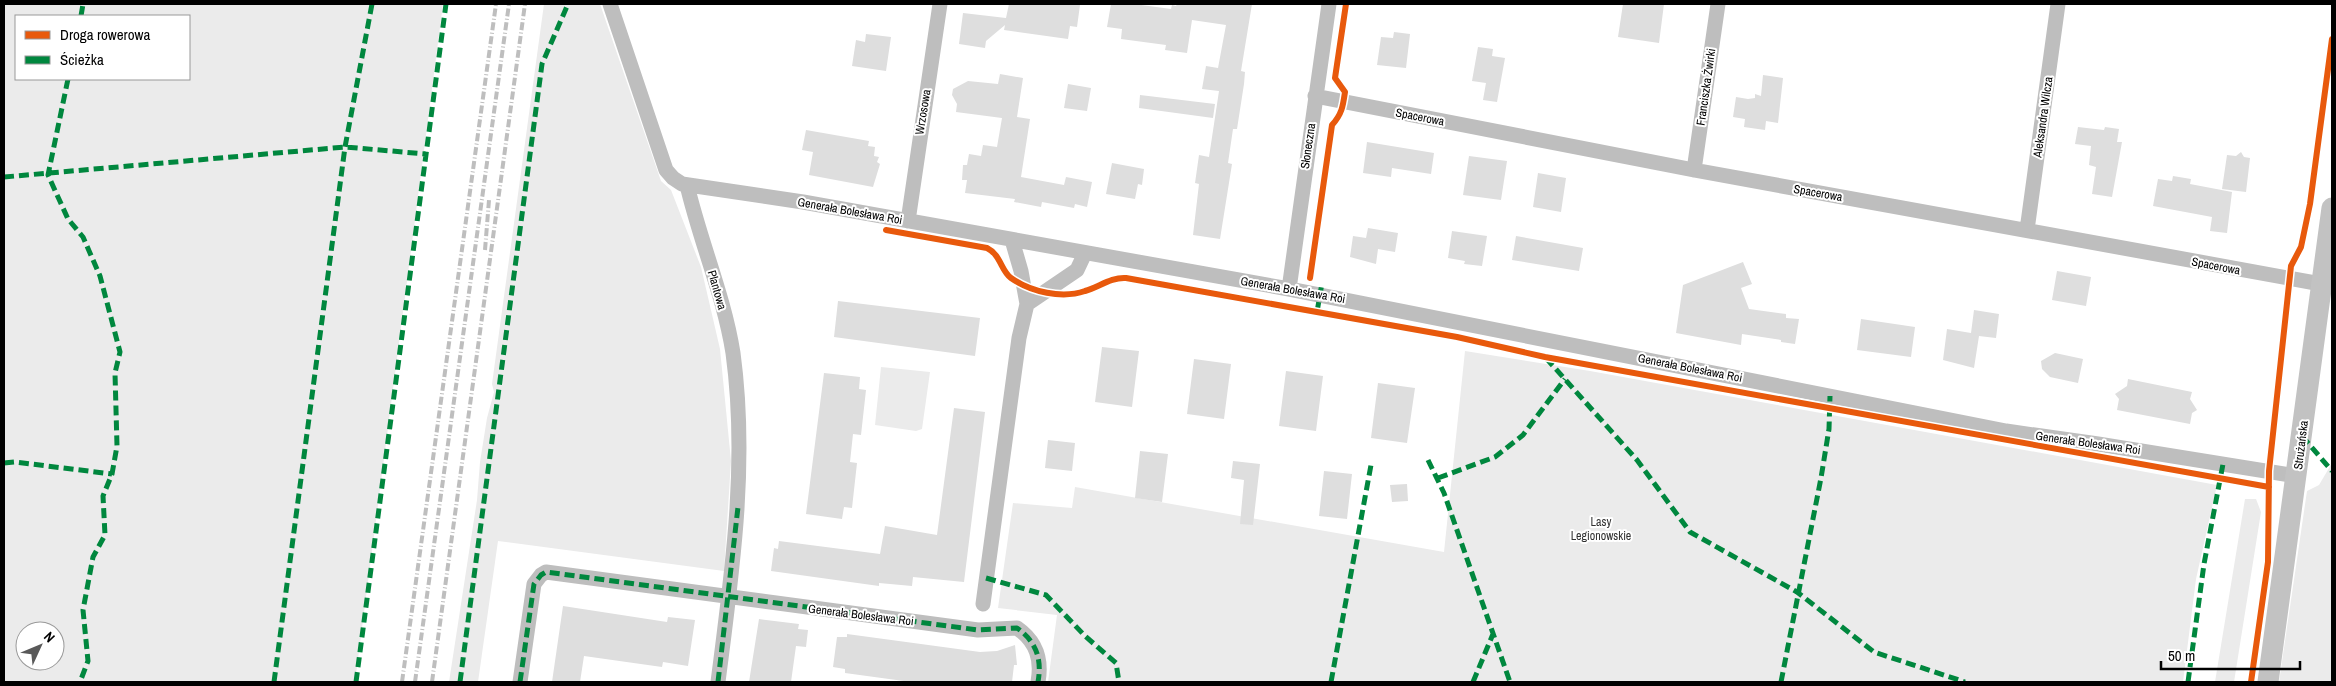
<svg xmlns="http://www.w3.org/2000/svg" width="2336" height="686" font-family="'Archivo Narrow',sans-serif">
<rect width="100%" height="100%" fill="#fff"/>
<path fill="#ebebeb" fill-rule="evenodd" d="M 4,4 L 443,4 L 355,682 L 4,682 ZM 16,16 L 189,16 L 189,79 L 16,79 ZM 25,631 L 55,631 L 55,661 L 25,661 Z
M 544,4 L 600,4 L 661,181 L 671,190 L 701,267 L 720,349 L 731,461 L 724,571 L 498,541 L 478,682 L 449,682 L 477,500 L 480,462 L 487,418 L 494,392 L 492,384 Z
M 1465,351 L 1590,371 L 2217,485 L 2196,579 L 2183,682 L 1048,682 L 1057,615 L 998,608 L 1013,503 L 1072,508 L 1075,487 L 1444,552 Z
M 881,367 L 930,372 L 922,429 L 916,431 L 875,425 Z
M 2332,463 L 2332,682 L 2279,682 L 2307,491 L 2319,485 Z
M 2245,499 L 2256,499 L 2261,512 L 2234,682 L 2215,682 Z"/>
<path fill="#dedede" d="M 1009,4 L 1080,5 L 1077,27 L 1070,26 L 1068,39 L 1004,30 L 1005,25 L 986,41 L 985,48 L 959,44 L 963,13 L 1006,18 Z
M 1111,4 L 1134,4 L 1171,9 L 1172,5 L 1176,6 L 1177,4 L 1252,4 L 1241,71 L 1245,72 L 1244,84 L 1237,129 L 1233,129 L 1228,163 L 1232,164 L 1220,239 L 1193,235 L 1199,184 L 1195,183 L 1199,155 L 1209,157 L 1219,91 L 1202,89 L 1206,66 L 1218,68 L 1226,25 L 1192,20 L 1187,53 L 1165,50 L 1166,45 L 1121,39 L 1122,29 L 1107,27 Z
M 1623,4 L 1664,4 L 1659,43 L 1618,37 Z
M 1394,32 L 1410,34 L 1406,68 L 1377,65 L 1381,37 L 1393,38 Z
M 866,34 L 891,37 L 886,71 L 852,66 L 856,40 L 865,42 Z
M 1478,47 L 1493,49 L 1492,56 L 1505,58 L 1497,102 L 1483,100 L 1486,83 L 1472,81 Z
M 1000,74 L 1023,78 L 1017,117 L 1030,119 L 1021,177 L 1064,185 L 1066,177 L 1092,182 L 1087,207 L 1075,204 L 1074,208 L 1042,202 L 1041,207 L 1014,202 L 1015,199 L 965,193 L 967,180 L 962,180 L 963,165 L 967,165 L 969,154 L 981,156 L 983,145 L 997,147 L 1002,118 L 956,112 L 957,104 L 952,95 L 953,89 L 968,81 L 998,84 Z
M 1763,75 L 1783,78 L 1778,123 L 1766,121 L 1765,130 L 1744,127 L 1745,119 L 1733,117 L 1736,97 L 1748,99 L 1755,98 L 1755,94 L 1761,96 Z
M 1068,84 L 1091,88 L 1087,111 L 1064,108 Z
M 1140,95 L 1215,104 L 1213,118 L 1139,108 Z
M 2078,127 L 2104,130 L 2105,127 L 2119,129 L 2117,142 L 2122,142 L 2112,197 L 2092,194 L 2096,167 L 2089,165 L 2091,146 L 2075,144 Z
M 806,130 L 869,141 L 868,146 L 875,147 L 874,156 L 879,157 L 877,162 L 880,164 L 873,187 L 809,175 L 813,152 L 802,150 Z
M 1367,142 L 1434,153 L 1431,174 L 1392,168 L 1391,177 L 1363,173 Z
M 2241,152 L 2244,157 L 2250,158 L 2246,192 L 2222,189 L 2227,155 L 2236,156 Z
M 1469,156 L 1507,161 L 1501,200 L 1463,195 Z
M 1112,163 L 1144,169 L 1142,185 L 1138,184 L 1135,199 L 1106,194 Z
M 1538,173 L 1566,178 L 1561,212 L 1533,207 Z
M 2173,176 L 2191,179 L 2190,184 L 2232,192 L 2227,233 L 2210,231 L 2212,217 L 2153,206 L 2158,179 L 2172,181 Z
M 1368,228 L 1398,233 L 1395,252 L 1378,249 L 1376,264 L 1350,257 L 1353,236 L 1366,238 Z
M 1452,231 L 1487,236 L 1482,266 L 1464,264 L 1465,261 L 1448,258 Z
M 1516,236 L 1583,248 L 1579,271 L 1512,260 Z
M 1743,262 L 1752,284 L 1741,288 L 1749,309 L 1786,314 L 1786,318 L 1799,319 L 1795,344 L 1781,342 L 1781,340 L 1742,334 L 1741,345 L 1676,333 L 1683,285 Z
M 2057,271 L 2091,277 L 2086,306 L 2052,300 Z
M 838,301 L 980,318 L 975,356 L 834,337 Z
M 1974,310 L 1999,314 L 1996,338 L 1979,336 L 1974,368 L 1943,360 L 1947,329 L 1971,333 Z
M 1861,319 L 1915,327 L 1911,357 L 1857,350 Z
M 1102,347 L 1139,351 L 1132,407 L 1095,402 Z
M 2055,353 L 2083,359 L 2078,383 L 2050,377 L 2042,369 L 2041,361 Z
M 1194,359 L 1231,364 L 1224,419 L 1187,414 Z
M 1286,371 L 1323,376 L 1316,431 L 1279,426 Z
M 824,373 L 860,377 L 859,389 L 866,390 L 861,435 L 853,434 L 850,462 L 857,463 L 852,508 L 844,507 L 842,519 L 806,514 Z
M 2128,379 L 2192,392 L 2190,399 L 2197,410 L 2192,413 L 2190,424 L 2117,410 L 2119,399 L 2115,394 L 2127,386 Z
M 1378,383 L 1415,388 L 1407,443 L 1371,438 Z
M 954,408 L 985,412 L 964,582 L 913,577 L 912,586 L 879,583 L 879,586 L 771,571 L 774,548 L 778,549 L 779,541 L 880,554 L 885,526 L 937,535 Z
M 1048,440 L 1075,443 L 1072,471 L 1045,468 Z
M 1140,451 L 1168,454 L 1162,502 L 1135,498 Z
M 1233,461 L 1260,464 L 1253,525 L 1240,524 L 1244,480 L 1231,478 Z
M 1324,471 L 1352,474 L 1347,519 L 1319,516 Z
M 1407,484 L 1408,501 L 1392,502 L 1390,485 Z
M 563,606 L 667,622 L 668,617 L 695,620 L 688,666 L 663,662 L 662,667 L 584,656 L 580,682 L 552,682 Z
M 759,619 L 799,624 L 798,629 L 808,630 L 806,647 L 796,646 L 791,682 L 749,682 Z
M 847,634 L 980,652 L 997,651 L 1015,645 L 1017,665 L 1014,665 L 1012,682 L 911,682 L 845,673 L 845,669 L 833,667 L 837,637 L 847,637 Z"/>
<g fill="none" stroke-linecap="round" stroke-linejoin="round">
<path stroke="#bebebe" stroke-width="15" d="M 610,4 L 666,170 L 673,178 L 682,184 L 803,202 L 1289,289 L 2006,431 L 2098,444 L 2297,476
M 1315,96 L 1694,170 L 2332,286
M 1694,170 L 1718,4
M 687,185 C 700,241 724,296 733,353 C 748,463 732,573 718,682
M 908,221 L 940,4
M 2027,230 L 2058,4
M 1289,289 L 1329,4
M 1027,304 L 1077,270 L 1085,253
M 983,604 L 1019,338 L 1027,304 L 1021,271 L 1012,240
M 520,682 L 534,584 L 541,575 L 546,572 L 978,630 L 1017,628 C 1037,642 1042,660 1038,682"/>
<path stroke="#c2c2c2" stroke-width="21" d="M 2268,682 L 2332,208"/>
<path stroke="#bebebe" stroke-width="4" stroke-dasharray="8 2.5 1 2.5" stroke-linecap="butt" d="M 485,250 L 489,200
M 402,682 L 496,4
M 415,682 L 509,4
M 432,682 L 525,4"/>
<path stroke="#00873e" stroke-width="5" stroke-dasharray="10 5" stroke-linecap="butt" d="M 81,16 L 83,4
M 68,79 L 48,175 L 68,219 L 83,237 L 100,276 L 120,352 L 115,373 L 117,446 L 112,474 L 103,496 L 105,535 L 93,557 L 83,610 L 88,661 L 80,682
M 4,177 L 345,147 L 426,154
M 1317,312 L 1322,283
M 1546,358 L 1637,460 L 1690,532 L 1797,592 L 1874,652 L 1965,682
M 2302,436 L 2332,471
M 1428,460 L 1444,493 L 1510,682
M 4,463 L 15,462 L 112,474
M 1438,478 L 1495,457 L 1523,435 L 1565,379
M 986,578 L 1046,595 L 1085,636 L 1116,663 L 1119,682
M 274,682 L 345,147 L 372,4
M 356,682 L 446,4
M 460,682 L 542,64 L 568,4
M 520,682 L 534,584 L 541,575 L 546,572 L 978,630 L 1017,628 C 1037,642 1042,660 1038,682
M 718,682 L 738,507
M 1331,682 L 1371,465
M 1473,682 L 1493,634
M 1781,682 L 1821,478 L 1829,429 L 1830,396
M 2188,682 L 2204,564 L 2223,464"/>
<defs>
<path id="cycleway" d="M 886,230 L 987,248 C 1001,255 1001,271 1011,278 C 1031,292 1062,299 1085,291 C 1099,287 1111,277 1126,278 L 1457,337 L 1545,357 L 2269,487
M 1310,278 L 1332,125 C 1342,114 1343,106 1345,92 L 1335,78 L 1346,4
M 2251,682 L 2268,562 L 2269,471 L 2291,266 L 2301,247 L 2310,204 L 2332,39"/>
</defs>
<use href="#cycleway" stroke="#fff" stroke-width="9"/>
<use href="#cycleway" stroke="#e8590c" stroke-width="6"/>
</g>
<g text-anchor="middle" stroke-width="4" stroke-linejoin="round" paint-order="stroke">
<g font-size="12" fill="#000" stroke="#fff">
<text transform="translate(1706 87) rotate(-82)" y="4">Franciszka Żwirki</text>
<text transform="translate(923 112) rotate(-81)" y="4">Wrzosowa</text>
<text transform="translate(1420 117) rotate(11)" y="4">Spacerowa</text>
<text transform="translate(2043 117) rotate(-82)" y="4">Aleksandra Wilcza</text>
<text transform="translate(1308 146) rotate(-82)" y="4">Słoneczna</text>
<text transform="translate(1818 193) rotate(10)" y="4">Spacerowa</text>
<text transform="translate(850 211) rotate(10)" y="4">Generała Bolesława Roi</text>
<text transform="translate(2216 266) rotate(11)" y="4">Spacerowa</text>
<text transform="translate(717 290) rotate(74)" y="4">Plantowa</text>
<text transform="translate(1293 290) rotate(10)" y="4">Generała Bolesława Roi</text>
<text transform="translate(1690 368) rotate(11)" y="4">Generała Bolesława Roi</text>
<text transform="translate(2088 443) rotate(8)" y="4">Generała Bolesława Roi</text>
<text transform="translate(2301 445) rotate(-83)" y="4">Strużańska</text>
<text transform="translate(861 615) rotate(7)" y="4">Generała Bolesława Roi</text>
</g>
<g font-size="12" fill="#313131" stroke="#fff">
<text x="1601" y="526">Lasy<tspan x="1601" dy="14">Legionowskie</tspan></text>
</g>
</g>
<rect width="2336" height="686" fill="none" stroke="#000000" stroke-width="10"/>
<rect x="15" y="15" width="175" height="65" fill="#ffffff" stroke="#999999"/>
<rect x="25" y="31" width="25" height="8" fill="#e8590c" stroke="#999999"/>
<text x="60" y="40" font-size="15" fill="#000000">Droga rowerowa</text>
<rect x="25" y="56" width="25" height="8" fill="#00873e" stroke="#999999"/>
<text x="60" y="65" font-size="15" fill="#000000">Ścieżka</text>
<g transform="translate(40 646) rotate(46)"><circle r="24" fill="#ffffff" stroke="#999999"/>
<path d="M0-4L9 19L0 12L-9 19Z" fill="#595959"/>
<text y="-8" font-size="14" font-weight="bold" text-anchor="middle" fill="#000000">N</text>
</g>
<path d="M2161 661v8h139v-8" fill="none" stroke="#000000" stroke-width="2.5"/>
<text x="2168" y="661" font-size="15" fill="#000000" stroke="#ffffff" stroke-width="4" paint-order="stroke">50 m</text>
</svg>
